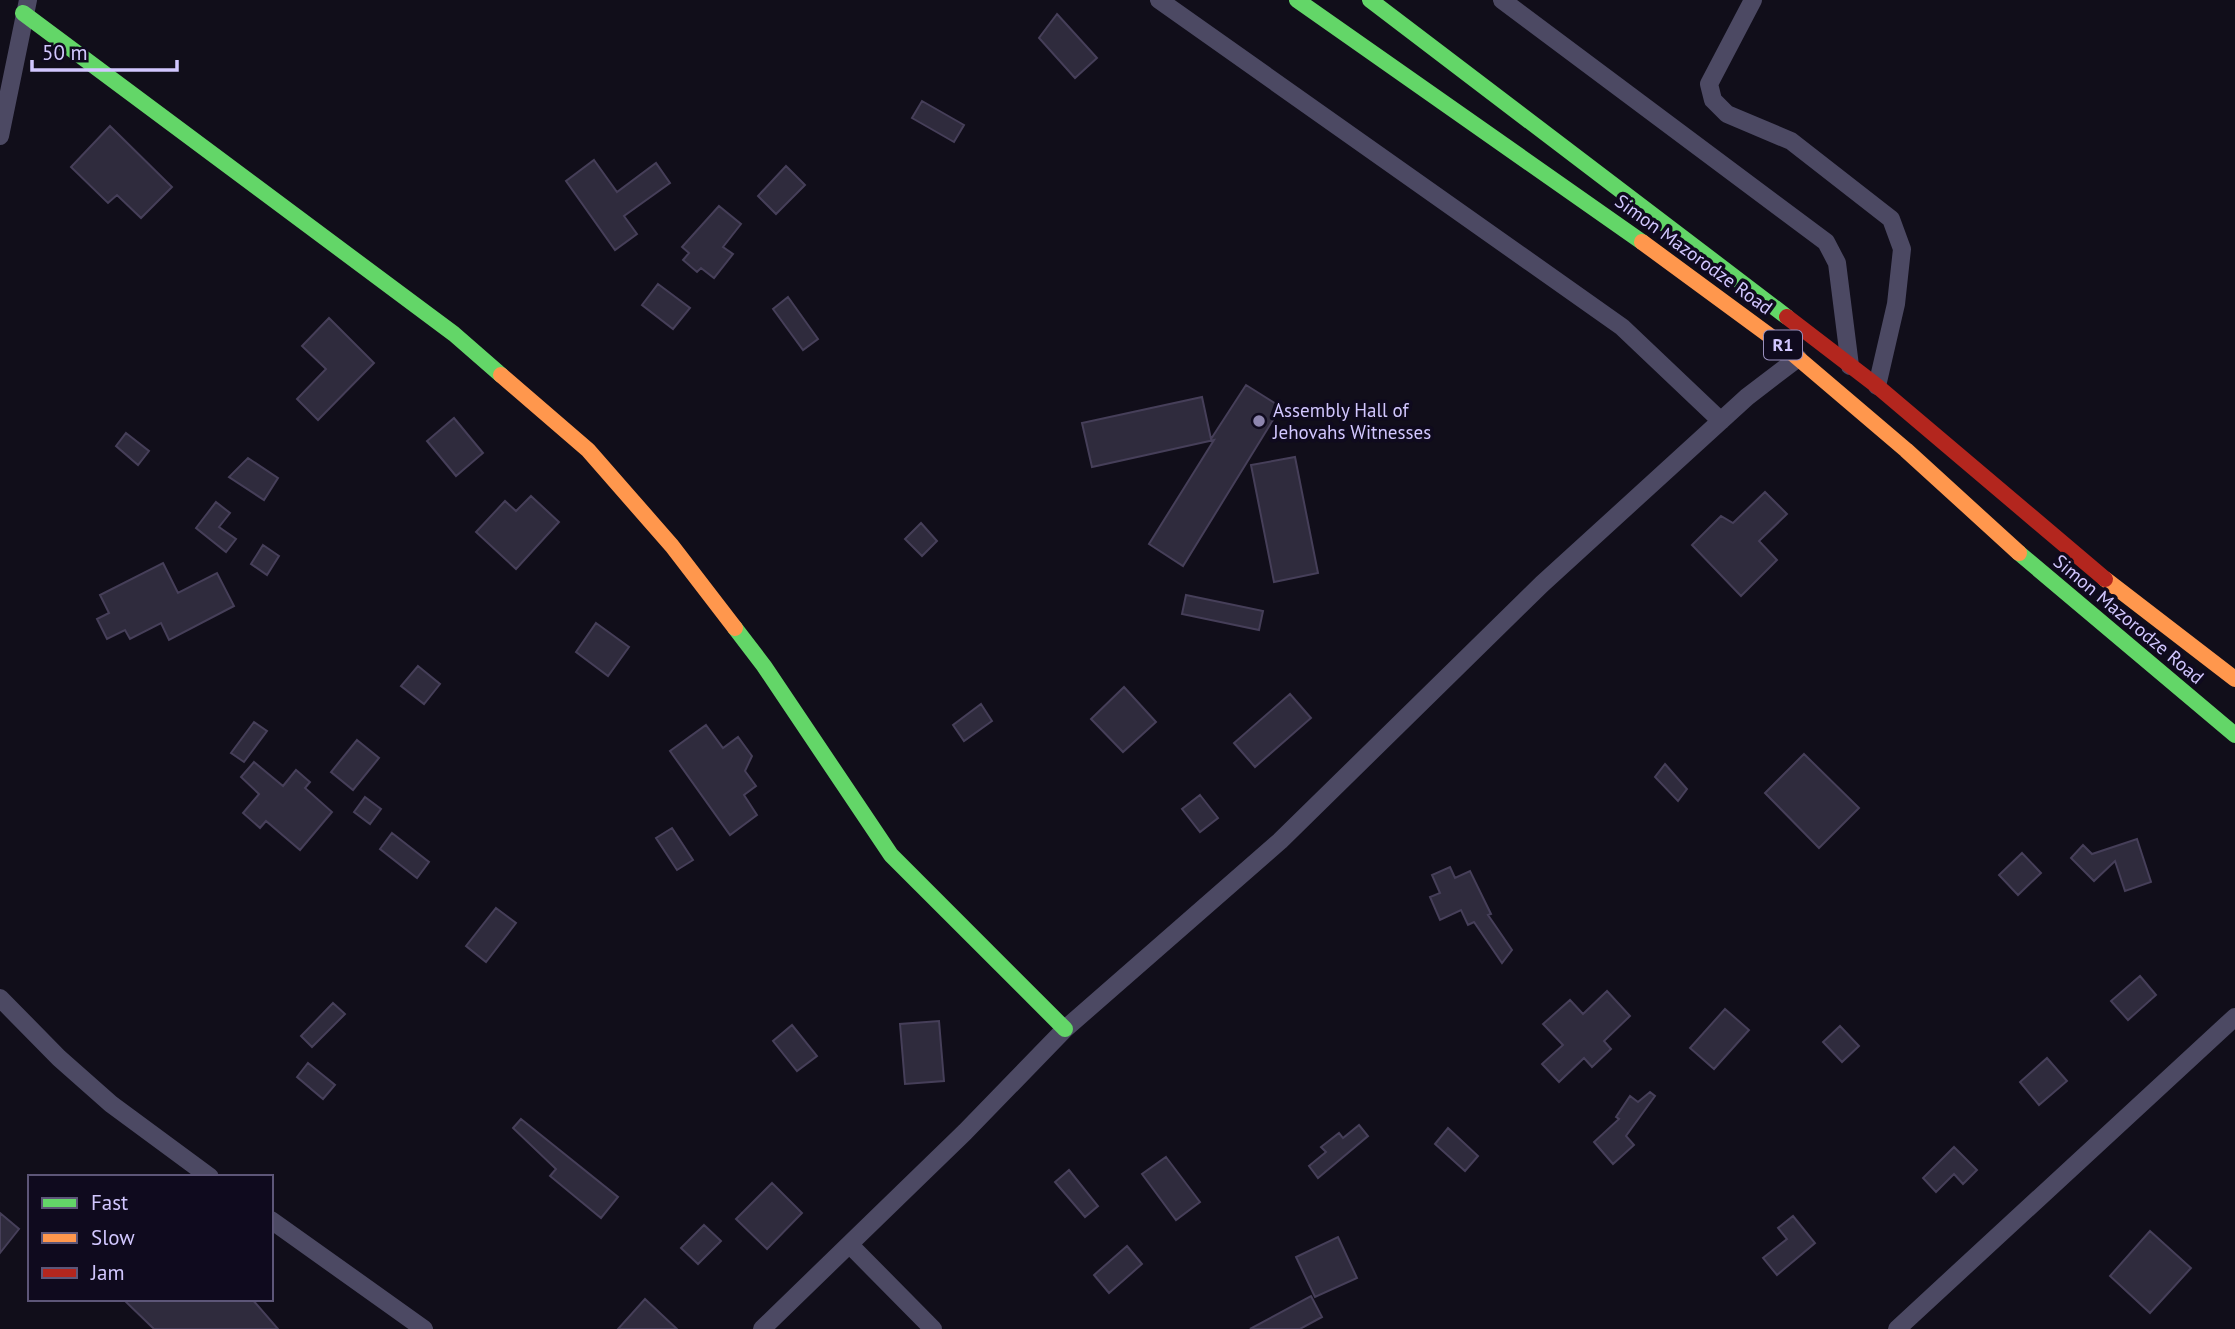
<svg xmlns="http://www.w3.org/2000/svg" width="2235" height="1329" font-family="'PT Sans',sans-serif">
<rect width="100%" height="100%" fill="#110e1a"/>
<path fill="#2f2b3d" stroke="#463f59" stroke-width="2" d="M 1057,14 L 1097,58 L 1075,78 L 1039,38 Z
M 922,101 L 964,125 L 954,142 L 912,118 Z
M 110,126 L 172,187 L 141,218 L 117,195 L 108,203 L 71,167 Z
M 594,160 L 617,192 L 656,163 L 670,183 L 624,216 L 637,234 L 615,250 L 566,181 Z
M 786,166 L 805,185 L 776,214 L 758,196 Z
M 719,206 L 741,224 L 723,247 L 733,254 L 714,278 L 701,268 L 697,272 L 683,260 L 689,253 L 682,247 Z
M 658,284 L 690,308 L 673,329 L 642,305 Z
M 788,297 L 818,339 L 803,350 L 773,309 Z
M 329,318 L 374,363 L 318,420 L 297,399 L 326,369 L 302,346 Z
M 1246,385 L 1281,407 L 1183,566 L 1149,544 L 1214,440 L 1092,467 L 1082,423 L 1202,397 L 1211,439 Z
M 454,418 L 483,453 L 456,476 L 427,441 Z
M 126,433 L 149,451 L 138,465 L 116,446 Z
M 1295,457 L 1318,573 L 1274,582 L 1251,465 Z
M 248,458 L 278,478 L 264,500 L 229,477 Z
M 1765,492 L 1787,514 L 1759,541 L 1777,560 L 1741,596 L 1692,545 L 1721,516 L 1733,523 Z
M 531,496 L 559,522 L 516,569 L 476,532 L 505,501 L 516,511 Z
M 216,502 L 230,513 L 219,527 L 236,539 L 226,552 L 196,528 Z
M 921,523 L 937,541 L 922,556 L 905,539 Z
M 263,545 L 279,556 L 267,575 L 251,564 Z
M 163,563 L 178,593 L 217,573 L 234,606 L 169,640 L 161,623 L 130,639 L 125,630 L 107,639 L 97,619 L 109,613 L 100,595 Z
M 1186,595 L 1263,611 L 1259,630 L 1182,614 Z
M 596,623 L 629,647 L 608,676 L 576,652 Z
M 418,666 L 440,684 L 424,704 L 401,686 Z
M 1124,687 L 1156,722 L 1123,752 L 1091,719 Z
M 1290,694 L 1311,718 L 1255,767 L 1234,743 Z
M 981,704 L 992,721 L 964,741 L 953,725 Z
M 254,722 L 267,731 L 244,762 L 231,753 Z
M 706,725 L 723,748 L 738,737 L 752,756 L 745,771 L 756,786 L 744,795 L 757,815 L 730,835 L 670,751 Z
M 357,740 L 379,758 L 353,790 L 331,772 Z
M 1804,754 L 1859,808 L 1819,848 L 1765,793 Z
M 254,762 L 283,786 L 296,770 L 310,782 L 305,788 L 332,812 L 300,850 L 266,821 L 260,828 L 243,813 L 259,794 L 241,777 Z
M 1665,764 L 1687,789 L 1678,801 L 1655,777 Z
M 1200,795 L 1218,818 L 1200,832 L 1182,809 Z
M 365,797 L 381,809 L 370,824 L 354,812 Z
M 672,828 L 693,860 L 677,870 L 656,838 Z
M 392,833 L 429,862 L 417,878 L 380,849 Z
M 2137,839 L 2151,882 L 2125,891 L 2115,861 L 2094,881 L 2071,858 L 2083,845 L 2092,854 Z
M 2022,853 L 2041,873 L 2018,895 L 1999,875 Z
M 1450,867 L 1455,878 L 1470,871 L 1491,914 L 1488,915 L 1512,950 L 1502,963 L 1474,922 L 1468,925 L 1461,910 L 1440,920 L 1430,897 L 1440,893 L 1432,875 Z
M 496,908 L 516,923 L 486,962 L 466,946 Z
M 2140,976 L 2156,995 L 2128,1020 L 2111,1001 Z
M 1607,991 L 1630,1016 L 1604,1041 L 1611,1049 L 1592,1067 L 1584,1058 L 1559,1082 L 1542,1064 L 1563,1045 L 1543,1024 L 1570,1000 L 1583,1014 Z
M 333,1003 L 345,1014 L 312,1047 L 301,1036 Z
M 1725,1009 L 1749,1030 L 1714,1069 L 1690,1048 Z
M 939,1021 L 944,1081 L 905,1084 L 900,1024 Z
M 792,1025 L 817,1056 L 797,1071 L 773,1041 Z
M 1840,1026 L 1859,1046 L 1842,1062 L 1823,1042 Z
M 2047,1058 L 2067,1081 L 2039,1105 L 2020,1082 Z
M 308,1063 L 335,1085 L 323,1099 L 297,1077 Z
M 1650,1092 L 1655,1096 L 1626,1136 L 1634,1145 L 1613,1164 L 1594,1142 L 1619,1119 L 1616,1117 L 1630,1096 L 1638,1102 Z
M 521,1119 L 618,1197 L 601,1218 L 550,1176 L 556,1169 L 513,1128 Z
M 1359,1125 L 1368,1136 L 1318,1178 L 1309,1166 L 1326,1152 L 1321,1147 L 1339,1133 L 1343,1138 Z
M 1448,1128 L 1478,1156 L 1465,1171 L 1435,1144 Z
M 1954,1147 L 1977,1170 L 1963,1184 L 1954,1174 L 1936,1192 L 1923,1178 Z
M 1166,1157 L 1200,1202 L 1176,1220 L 1142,1174 Z
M 1069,1170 L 1098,1206 L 1085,1217 L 1055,1182 Z
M 772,1183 L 802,1213 L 767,1249 L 736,1219 Z
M 0,1213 L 19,1229 L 0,1253 Z
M 1793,1216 L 1815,1243 L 1777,1275 L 1763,1258 L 1787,1239 L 1778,1228 Z
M 704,1225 L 721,1241 L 698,1264 L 681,1248 Z
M 2150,1231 L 2191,1268 L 2150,1313 L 2110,1276 Z
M 1338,1237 L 1357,1278 L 1315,1297 L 1296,1257 Z
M 1127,1246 L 1142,1264 L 1109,1293 L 1094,1275 Z
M 1311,1296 L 1322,1317 L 1300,1329 L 1250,1329 Z
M 123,1299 L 252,1299 L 278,1329 L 154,1329 Z
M 645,1299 L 677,1329 L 618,1329 Z"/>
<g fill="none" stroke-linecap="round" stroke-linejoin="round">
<path stroke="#4c4963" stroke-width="18" d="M 1159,0 L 1622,327 L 1721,421
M 1502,0 L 1826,242 L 1837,263 L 1850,366
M 1753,0 L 1709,84 L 1713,100 L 1727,114 L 1791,141 L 1891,219 L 1902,249 L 1896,304 L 1877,386
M 0,136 L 28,0
M 0,998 L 59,1058 L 111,1104 L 210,1177
M 271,1220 L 424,1329
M 850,1245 L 933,1329
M 762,1329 L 965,1132 L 1065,1029 L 1280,841 L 1542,584 L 1747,397 L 1798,358
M 1897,1329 L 2235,1017"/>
<path stroke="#63d668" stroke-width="16" d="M 1297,0 L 1642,242
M 1370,0 L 1787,317
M 23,13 L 454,334 L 501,375
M 2019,553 L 2235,735
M 735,628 L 764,666 L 891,855 L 1065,1029"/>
<path stroke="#ff974d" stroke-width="16" d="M 1642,242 L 1785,347 L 1906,450 L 2019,553
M 501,375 L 588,450 L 672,546 L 735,628
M 2105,579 L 2235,679"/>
<path stroke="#b3261e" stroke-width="16" d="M 1787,317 L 1877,386 L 2105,579"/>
</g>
<circle fill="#8e86af" stroke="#0f0a1e" stroke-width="2.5" cx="1259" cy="421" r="7"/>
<g text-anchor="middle" stroke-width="7" stroke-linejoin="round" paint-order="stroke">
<rect fill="#0f0a1e" stroke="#988ebc" stroke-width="2" x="1764" y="330.5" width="38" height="29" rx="5"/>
<g font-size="18" font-weight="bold" fill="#d2c7ff">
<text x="1783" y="351">R1</text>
</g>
<g font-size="19" fill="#d2c7ff" stroke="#0f0a1e">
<text transform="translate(1694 254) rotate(36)" y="7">Simon Mazorodze Road</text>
<text transform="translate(2129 619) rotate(40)" y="7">Simon Mazorodze Road</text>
</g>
<g font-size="19" fill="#d2c7ff" stroke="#0f0a1e" text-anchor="start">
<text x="1273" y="417">Assembly Hall of<tspan x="1273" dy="22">Jehovahs Witnesses</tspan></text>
</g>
</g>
<rect x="28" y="1175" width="245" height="126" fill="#0f0a1e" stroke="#5d5678" stroke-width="2"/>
<rect x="42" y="1198" width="35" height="10" fill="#63d668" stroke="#5d5678" stroke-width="2"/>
<text x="91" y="1210" font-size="21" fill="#d2c7ff">Fast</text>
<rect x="42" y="1233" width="35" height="10" fill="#ff974d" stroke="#5d5678" stroke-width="2"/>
<text x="91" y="1245" font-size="21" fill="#d2c7ff">Slow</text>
<rect x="42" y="1268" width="35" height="10" fill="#b3261e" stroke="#5d5678" stroke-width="2"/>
<text x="91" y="1280" font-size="21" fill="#d2c7ff">Jam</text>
<path d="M32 60v10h145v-10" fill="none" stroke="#d2c7ff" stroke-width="3.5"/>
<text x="42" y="60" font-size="21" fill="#d2c7ff" stroke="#0f0a1e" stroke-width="5" paint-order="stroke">50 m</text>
</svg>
